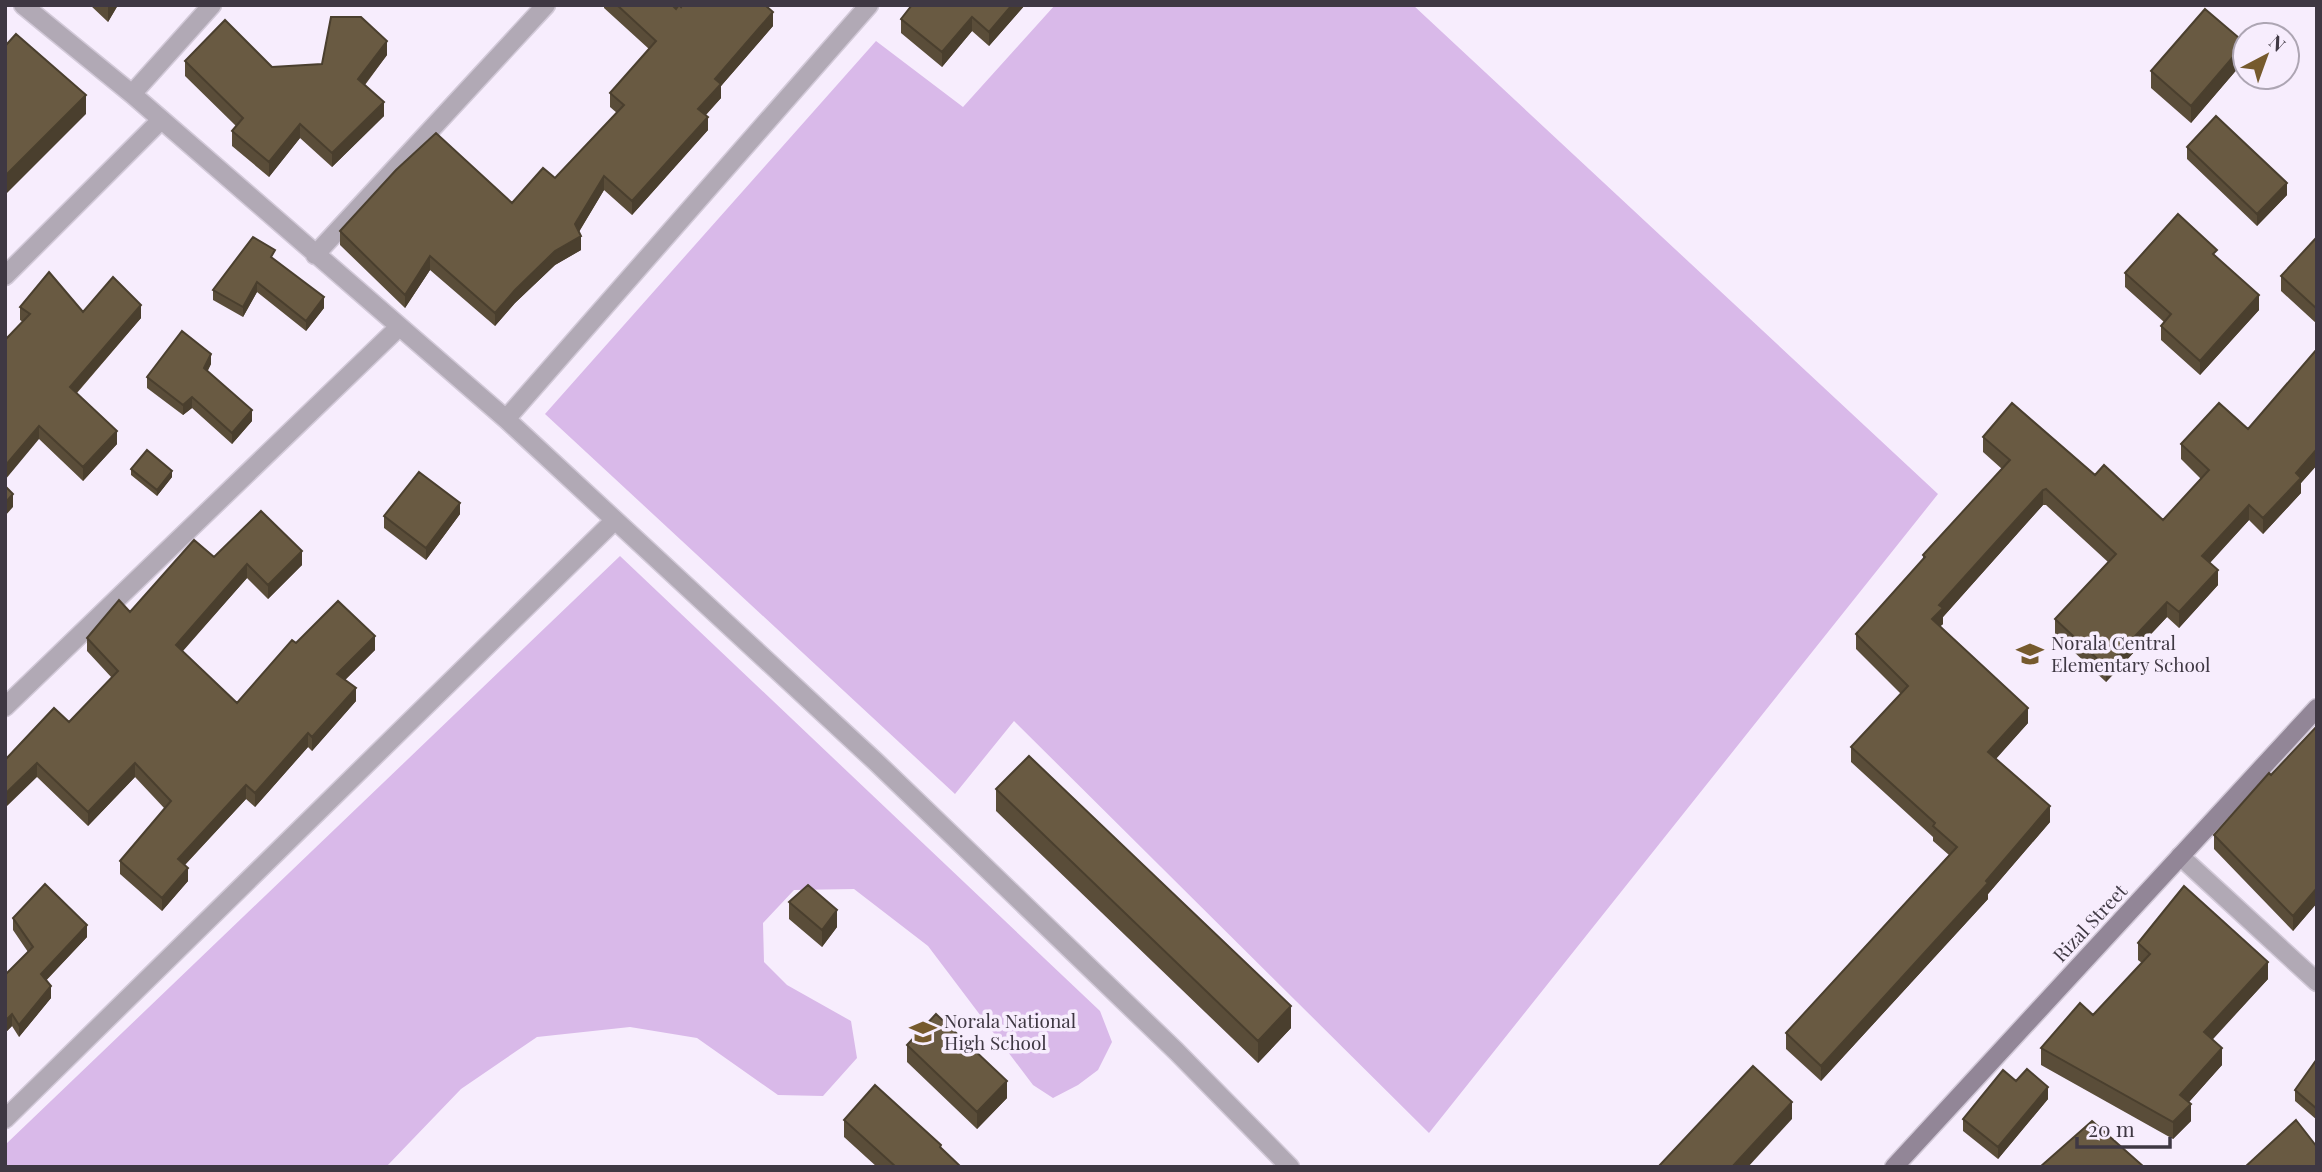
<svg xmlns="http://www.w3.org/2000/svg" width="2322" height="1172" font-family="'Playfair Display',serif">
<rect width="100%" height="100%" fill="#f7edfd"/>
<path fill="#d9b9e9" d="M 1055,5 L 1413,5 L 1938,494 L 1429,1133 L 1014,721 L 955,794 L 545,414 L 876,41 L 963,107 Z
M 620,556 L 1100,1011 L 1112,1042 L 1098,1070 L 1078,1085 L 1053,1098 L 1033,1085 L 928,946 L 854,889 L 794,890 L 763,923 L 764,962 L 787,985 L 851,1021 L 857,1058 L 823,1096 L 778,1095 L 697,1038 L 630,1027 L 537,1037 L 461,1089 L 386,1167 L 5,1167 L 5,1145 Z"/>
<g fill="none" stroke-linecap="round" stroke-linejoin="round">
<defs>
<path id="street" d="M 23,5 L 132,94 L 506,419 L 875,761 L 1176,1051 L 1290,1167
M 132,94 L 212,5
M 315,255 L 546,5
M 5,276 L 160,121
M 506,419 L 869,5
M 5,707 L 399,327
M 2180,856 L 2317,982
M 5,1119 L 615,520"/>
<path id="secondary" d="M 1894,1167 L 2317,708"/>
</defs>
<use href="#street" stroke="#d2c9d8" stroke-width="21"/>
<use href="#secondary" stroke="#d2c9d8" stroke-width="21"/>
<use href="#street" stroke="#b1a9b5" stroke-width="18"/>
<use href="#secondary" stroke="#928697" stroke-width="18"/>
</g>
<path fill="#5a4d39" d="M 90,5 L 118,5 L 108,22 Z
M 604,5 L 672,5 L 676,9 L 681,7 L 773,26 L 721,86 L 721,98 L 706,115 L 708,130 L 632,215 L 604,190 L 579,232 L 581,250 L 555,265 L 515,303 L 495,326 L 430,270 L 405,308 L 340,245 L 340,231 L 512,203 L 555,178 L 617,113 L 610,107 L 610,93 L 649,49 L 604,8 Z
M 912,5 L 1025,5 L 989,46 L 972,31 L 942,67 L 901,33 L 901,19 Z
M 2245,43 L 2245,60 L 2191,123 L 2151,88 L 2151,71 Z
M 387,55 L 365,85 L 384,116 L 332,167 L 300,138 L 269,177 L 232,146 L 232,131 L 236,126 L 185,76 L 185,61 L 272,67 L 322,64 Z
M 2187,147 L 2287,195 L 2257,226 L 2187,159 Z
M 2317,239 L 2317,324 L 2281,291 L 2281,276 Z
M 2217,258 L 2259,310 L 2200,375 L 2161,340 L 2161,326 L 2164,322 L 2125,287 L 2125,273 Z
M 275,260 L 324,308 L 306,331 L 257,292 L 243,317 L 213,300 L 213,290 Z
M 20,307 L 83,312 L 141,318 L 77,393 L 117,444 L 83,481 L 39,439 L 23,322 L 20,320 Z
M 2317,349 L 2317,465 L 2301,483 L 2301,493 L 2263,534 L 2249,520 L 2210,563 L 2218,585 L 2179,628 L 2167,617 L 2106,682 L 2055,634 L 2055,619 L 2108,562 L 2046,505 L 2043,505 L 1943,617 L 1943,624 L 1940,626 L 2028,723 L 1995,759 L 2050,822 L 1988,894 L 1988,899 L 1821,1081 L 1786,1049 L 1786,1033 L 1949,855 L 1933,841 L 1933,837 L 1851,762 L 1851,747 L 1901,694 L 1856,649 L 1856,634 L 1923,559 L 1923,555 L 2002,469 L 1983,452 L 1983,437 L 2095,475 L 2163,520 L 2201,479 L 2181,459 L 2181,444 L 2248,429 Z
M 211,364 L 207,371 L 252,421 L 232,444 L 192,408 L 183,415 L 147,388 L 147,377 Z
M 131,469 L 172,477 L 157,496 L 131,475 Z
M 460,514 L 426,560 L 384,528 L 384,516 Z
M 214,557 L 302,565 L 268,599 L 247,578 L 182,651 L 237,703 L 296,643 L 375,650 L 345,680 L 356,701 L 312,751 L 308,747 L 255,807 L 246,799 L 185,865 L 188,881 L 162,911 L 120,874 L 120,861 L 165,809 L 135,777 L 88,826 L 37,777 L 5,760 L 69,722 L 112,678 L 87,651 L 87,638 L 130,612 Z
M 2317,726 L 2317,903 L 2293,931 L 2214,849 L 2214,835 Z
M 996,789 L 1291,1028 L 1258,1063 L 996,811 Z
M 789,902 L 837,927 L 822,947 L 789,919 Z
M 13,918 L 87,937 L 46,980 L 51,998 L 19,1037 L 12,1026 L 5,1033 L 28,952 L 13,930 Z
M 2138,943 L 2268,979 L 2212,1039 L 2222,1065 L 2189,1102 L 2191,1121 L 2173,1139 L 2041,1065 L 2041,1048 L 2093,1015 L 2142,963 L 2138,960 Z
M 907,1045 L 1007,1098 L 977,1129 L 907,1062 Z
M 2317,1059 L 2317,1120 L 2295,1101 L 2295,1090 Z
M 2016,1081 L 2048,1099 L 1998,1159 L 1963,1131 L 1963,1119 Z
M 844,1120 L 941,1149 L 961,1167 L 877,1167 L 844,1137 Z"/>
<path fill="#4a3f2e" d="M 110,5 L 118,5 L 108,22 L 108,7 Z
M 1012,5 L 1025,5 L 989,46 L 989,32 Z
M 773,12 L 773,26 L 721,86 L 721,98 L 698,123 L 698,109 L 715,79 Z
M 972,17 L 972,31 L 942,67 L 942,52 Z
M 387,41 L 387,55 L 358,93 L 358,79 Z
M 2245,43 L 2245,60 L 2191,123 L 2191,106 Z
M 86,95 L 86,114 L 5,195 L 5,176 Z
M 384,102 L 384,116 L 332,167 L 332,153 Z
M 708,117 L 708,130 L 632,215 L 632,201 Z
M 300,124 L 300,138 L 269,177 L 269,162 Z
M 604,176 L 604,190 L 575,238 L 575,224 Z
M 2287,183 L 2287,195 L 2257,226 L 2257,214 Z
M 581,236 L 581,250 L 555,265 L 515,303 L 495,326 L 495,313 L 515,290 L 555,251 Z
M 430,256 L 430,270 L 405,308 L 405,295 Z
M 257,282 L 257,292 L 243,317 L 243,307 Z
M 2259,295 L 2259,310 L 2200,375 L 2200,361 Z
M 324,297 L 324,308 L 306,331 L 306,321 Z
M 141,305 L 141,318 L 70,400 L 70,387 Z
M 211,354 L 211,364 L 204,379 L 204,368 Z
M 192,397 L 192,408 L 183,415 L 183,405 Z
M 252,410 L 252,421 L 232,444 L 232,433 Z
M 39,426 L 39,439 L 5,480 L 5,466 Z
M 117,431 L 117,444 L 83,481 L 83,467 Z
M 2317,449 L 2317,465 L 2301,483 L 2301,493 L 2263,534 L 2263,518 L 2296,473 Z
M 172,471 L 172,477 L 157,496 L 157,490 Z
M 2043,490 L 2043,505 L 1943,617 L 1943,624 L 1932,634 L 1932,619 L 1939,605 Z
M 13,494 L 13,507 L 5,516 L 5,503 Z
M 460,503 L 460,514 L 426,560 L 426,548 Z
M 2249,505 L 2249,520 L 2202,571 L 2202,556 Z
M 302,551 L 302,565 L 268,599 L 268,585 Z
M 247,564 L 247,578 L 176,659 L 176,645 Z
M 2218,570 L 2218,585 L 2179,628 L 2179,612 Z
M 2167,602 L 2167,617 L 2106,682 L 2106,667 Z
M 375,636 L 375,650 L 337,688 L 337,674 Z
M 356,688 L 356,701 L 312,751 L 312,737 Z
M 2028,708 L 2028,723 L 1988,768 L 1988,752 Z
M 308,733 L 308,747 L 255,807 L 255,793 Z
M 37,763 L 37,777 L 5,808 L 5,794 Z
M 135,763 L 135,777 L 88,826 L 88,812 Z
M 246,785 L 246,799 L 178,872 L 178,859 Z
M 2050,806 L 2050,822 L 1988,894 L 1988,899 L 1821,1081 L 1821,1066 L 1986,881 Z
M 188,868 L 188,881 L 162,911 L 162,898 Z
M 2317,888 L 2317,903 L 2293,931 L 2293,916 Z
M 837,910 L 837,927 L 822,947 L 822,930 Z
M 87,925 L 87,937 L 41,986 L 41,974 Z
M 2268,962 L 2268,979 L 2204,1049 L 2204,1032 Z
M 51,986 L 51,998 L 19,1037 L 19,1025 Z
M 1291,1006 L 1291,1028 L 1258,1063 L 1258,1041 Z
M 12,1014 L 12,1026 L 5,1033 L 5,1021 Z
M 2222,1048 L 2222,1065 L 2180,1112 L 2180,1095 Z
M 1007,1081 L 1007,1098 L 977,1129 L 977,1112 Z
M 2048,1087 L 2048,1099 L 1998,1159 L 1998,1147 Z
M 1792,1102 L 1792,1119 L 1748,1167 L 1732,1167 Z
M 2191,1104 L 2191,1121 L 2173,1139 L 2173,1122 Z"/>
<path fill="#695a42" stroke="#4a3f2e" stroke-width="2" d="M 617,5 L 672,5 L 676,9 L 679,5 L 681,7 L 682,5 L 765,5 L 773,12 L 715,79 L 721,84 L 698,109 L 708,117 L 632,201 L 604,176 L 575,224 L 581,236 L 555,251 L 515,290 L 495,313 L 430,256 L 405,295 L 340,231 L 396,170 L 436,133 L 512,203 L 543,168 L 555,178 L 624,105 L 610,93 L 656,41 Z
M 912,5 L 1012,5 L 989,32 L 972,17 L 942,52 L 901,19 Z
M 2205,9 L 2245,43 L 2191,106 L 2151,71 Z
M 331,17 L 361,17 L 387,41 L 358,79 L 384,102 L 332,153 L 300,124 L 269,162 L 232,131 L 243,118 L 185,61 L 225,20 L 272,67 L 322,64 Z
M 16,34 L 86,95 L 5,176 L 5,42 L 7,44 Z
M 2216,116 L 2287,183 L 2257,214 L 2187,147 Z
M 2178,214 L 2217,250 L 2213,254 L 2259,295 L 2200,361 L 2161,326 L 2171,314 L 2125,273 Z
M 253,237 L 275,250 L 271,257 L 324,297 L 306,321 L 257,282 L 243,307 L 213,290 Z
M 2316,238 L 2317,239 L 2317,309 L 2281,276 Z
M 49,272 L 83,312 L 113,277 L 141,305 L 70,387 L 117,431 L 83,467 L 39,426 L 5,466 L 5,340 L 30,314 L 20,307 Z
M 182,331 L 211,354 L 204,368 L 252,410 L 232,433 L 192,397 L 183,405 L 147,377 Z
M 2317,349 L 2317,449 L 2296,473 L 2301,478 L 2263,518 L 2249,505 L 2202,556 L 2218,570 L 2179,612 L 2167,602 L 2106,667 L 2055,619 L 2116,554 L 2046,489 L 2043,490 L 1939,605 L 1943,608 L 1932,619 L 2028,708 L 1988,752 L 2050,806 L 1986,881 L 1988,883 L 1821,1066 L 1786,1033 L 1957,847 L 1933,826 L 1935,823 L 1851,747 L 1908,686 L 1856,634 L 1925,557 L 1923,555 L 2010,460 L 1983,437 L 2012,403 L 2095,475 L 2104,465 L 2163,520 L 2209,470 L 2181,444 L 2219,403 L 2248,429 Z
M 147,450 L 172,471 L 157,490 L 131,469 Z
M 419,472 L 460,503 L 426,548 L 384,516 Z
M 5,486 L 13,494 L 5,503 Z
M 261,511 L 302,551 L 268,585 L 247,564 L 176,645 L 237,703 L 292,640 L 296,643 L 338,601 L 375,636 L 337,674 L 356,688 L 312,737 L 308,733 L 255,793 L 246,785 L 178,859 L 188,868 L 162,898 L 120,861 L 171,801 L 135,763 L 88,812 L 37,763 L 5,794 L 5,760 L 54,708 L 69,722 L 118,671 L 87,638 L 119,600 L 130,612 L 194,540 L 214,557 Z
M 2317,726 L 2317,888 L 2293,916 L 2214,835 L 2269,773 L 2271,775 Z
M 1029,756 L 1291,1006 L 1258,1041 L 996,789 Z
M 45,884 L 87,925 L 41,974 L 51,986 L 19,1025 L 12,1014 L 5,1021 L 5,975 L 33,947 L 13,918 Z
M 808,885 L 837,910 L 822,930 L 789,902 Z
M 2184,886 L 2268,962 L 2204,1032 L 2222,1048 L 2180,1095 L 2191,1104 L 2173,1122 L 2041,1048 L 2080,1003 L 2093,1015 L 2150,954 L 2138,943 Z
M 936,1014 L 1007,1081 L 977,1112 L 907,1045 Z
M 2317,1059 L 2317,1109 L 2295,1090 Z
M 1753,1066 L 1792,1102 L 1732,1167 L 1658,1167 Z
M 2027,1069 L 2048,1087 L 1998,1147 L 1963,1119 L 2003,1070 L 2016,1081 Z
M 875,1085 L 941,1145 L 940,1147 L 961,1167 L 896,1167 L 844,1120 Z
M 2296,1120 L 2317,1147 L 2317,1167 L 2245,1167 Z
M 2092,1121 L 2144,1167 L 2040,1167 Z"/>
<defs>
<symbol id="school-bare" viewBox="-9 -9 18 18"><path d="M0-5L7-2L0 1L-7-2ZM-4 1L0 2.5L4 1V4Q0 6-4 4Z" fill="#765a2d" stroke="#f7edfd" stroke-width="2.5" paint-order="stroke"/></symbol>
</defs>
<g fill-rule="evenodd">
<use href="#school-bare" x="2011" y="635" width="38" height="38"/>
<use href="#school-bare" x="904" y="1013" width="38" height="38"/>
</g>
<g text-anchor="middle" stroke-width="7" stroke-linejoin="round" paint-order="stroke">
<g font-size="19" fill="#3f3843" stroke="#f7edfd" text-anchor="start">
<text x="2051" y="650">Norala Central<tspan x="2051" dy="22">Elementary School</tspan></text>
<text x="944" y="1028">Norala National<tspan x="944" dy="22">High School</tspan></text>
</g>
<g font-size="19" fill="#3f3843" stroke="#f7edfd">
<text transform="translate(2090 923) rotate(-47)" y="7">Rizal Street</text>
</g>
</g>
<rect width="2322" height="1172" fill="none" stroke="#3f3843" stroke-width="14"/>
<g transform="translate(2266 56) rotate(41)"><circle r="33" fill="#f7edfd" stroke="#ada5b3" stroke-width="2"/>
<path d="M0-5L12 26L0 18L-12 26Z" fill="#765a2d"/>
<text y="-10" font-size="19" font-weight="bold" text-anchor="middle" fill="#3f3843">N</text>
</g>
<path d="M2077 1137v10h93v-10" fill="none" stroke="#3f3843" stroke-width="3.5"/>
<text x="2088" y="1137" font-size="21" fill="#3f3843" stroke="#f7edfd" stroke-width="5" paint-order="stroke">20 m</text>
</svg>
